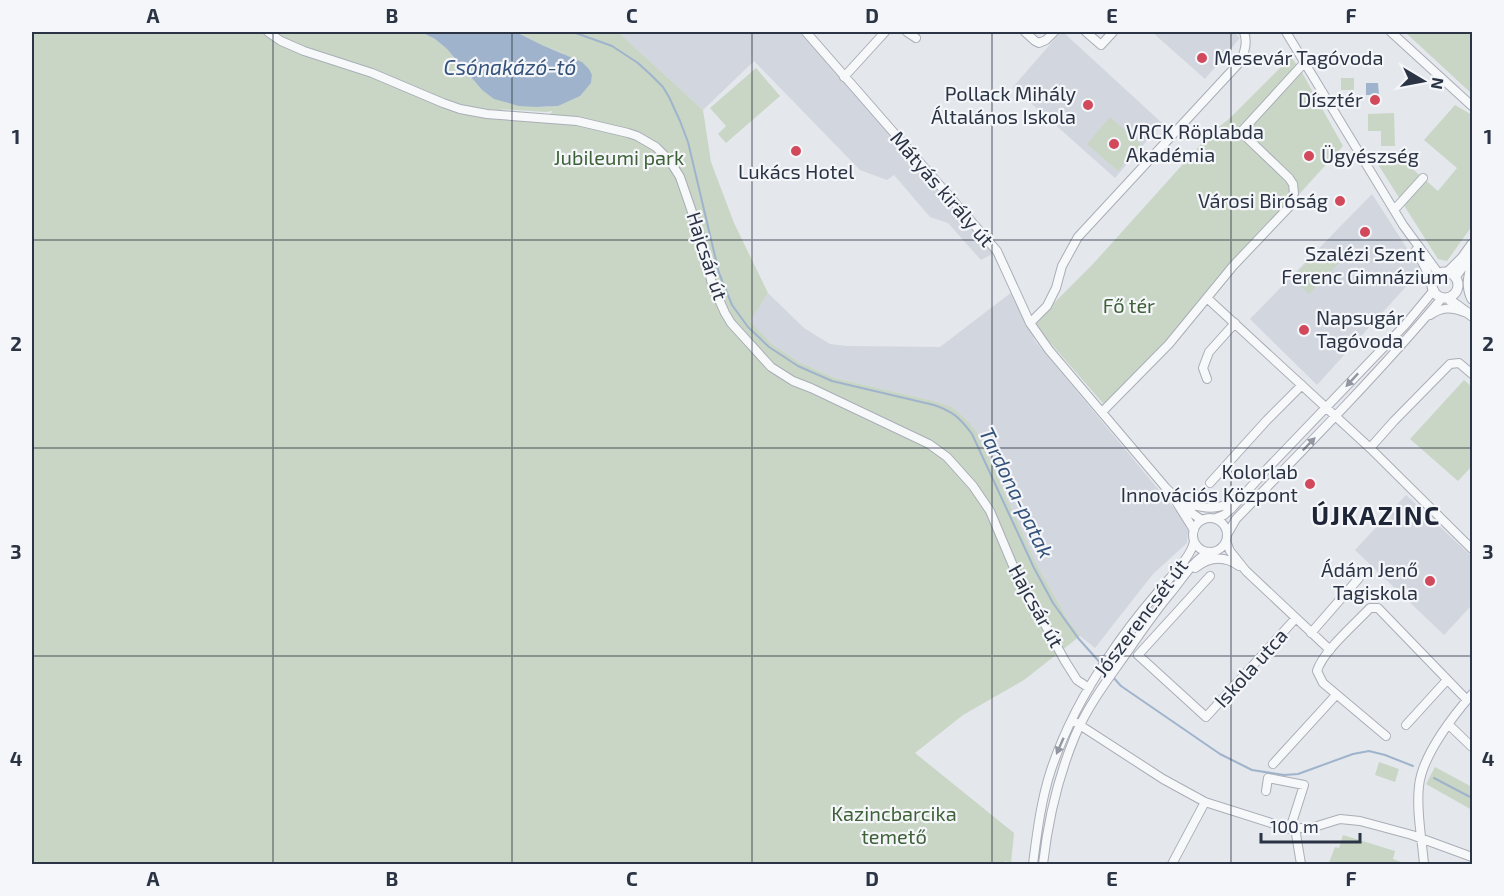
<svg xmlns="http://www.w3.org/2000/svg" width="1504" height="896" font-family="'Exo 2',sans-serif">
<rect width="100%" height="100%" fill="#e4e7ec"/>
<path fill="#d2d6de" d="M 618,32 L 800,32 L 994,253 L 981,260 L 948,223 L 930,217 L 894,175 L 887,180 L 860,170 L 754,61 L 703,110 Z
M 1061,32 L 1063,32 L 1162,123 L 1115,178 L 1013,87 Z
M 1152,32 L 1234,32 L 1240,38 L 1205,79 Z
M 1372,194 L 1421,270 L 1317,385 L 1250,319 Z
M 1012,292 L 1035,341 L 1183,519 L 1188,530 L 1187,543 L 1153,574 L 1095,648 L 1080,636 L 1068,620 L 1037,565 L 978,433 L 966,419 L 952,407 L 934,401 L 835,378 L 799,362 L 772,344 L 749,320 L 768,293 L 804,328 L 830,344 L 847,346 L 940,347 Z
M 1406,495 L 1419,507 L 1415,512 L 1429,526 L 1434,521 L 1472,557 L 1472,605 L 1444,635 L 1355,550 Z"/>
<path fill="#c9d6c5" fill-rule="evenodd" d="M 32,32 L 421,32 L 435,39 L 447,49 L 482,90 L 507,103 L 536,107 L 558,106 L 591,83 L 592,75 L 562,53 L 542,45 L 516,32 L 618,32 L 703,110 L 711,162 L 734,223 L 768,293 L 750,321 L 772,344 L 799,362 L 835,378 L 934,401 L 952,407 L 966,419 L 978,433 L 1037,565 L 1068,620 L 1080,636 L 1024,680 L 963,715 L 915,753 L 1014,833 L 1011,863 L 1005,861 L 1004,864 L 32,864 ZM 499,109 L 546,112 L 552,111 L 552,112 L 549,115 L 521,114 Z
M 1405,32 L 1472,32 L 1472,94 Z
M 1291,57 L 1300,69 L 1343,146 L 1292,202 L 1169,344 L 1107,408 L 1047,339 L 1034,320 L 1046,311 L 1093,264 L 1211,133 L 1229,119 Z
M 756,68 L 780,96 L 726,143 L 718,134 L 726,126 L 710,108 Z
M 1341,78 L 1354,78 L 1354,90 L 1341,90 Z
M 1455,105 L 1472,115 L 1472,226 L 1447,261 L 1438,259 L 1379,166 L 1387,159 L 1394,159 L 1398,162 L 1401,159 L 1438,191 L 1457,168 L 1424,140 Z
M 1394,113 L 1395,146 L 1381,146 L 1381,131 L 1368,131 L 1368,114 Z
M 1110,117 L 1141,144 L 1118,171 L 1087,144 Z
M 1322,247 L 1339,263 L 1309,294 L 1292,278 Z
M 1464,380 L 1472,387 L 1472,466 L 1458,481 L 1410,439 Z
M 1379,762 L 1399,769 L 1395,782 L 1375,775 Z
M 1435,767 L 1472,787 L 1472,810 L 1426,784 Z
M 1343,835 L 1395,851 L 1393,859 L 1404,863 L 1403,864 L 1325,864 L 1326,862 L 1329,863 L 1335,847 L 1339,848 Z"/>
<path fill="#9fb4cc" d="M 421,32 L 516,32 L 542,45 L 582,62 L 589,69 L 592,75 L 591,83 L 580,96 L 558,106 L 536,107 L 519,106 L 494,99 L 482,90 L 447,49 L 435,39 Z
M 1366,83 L 1378,83 L 1379,95 L 1366,95 Z"/>
<g fill="none" stroke-linecap="round" stroke-linejoin="round">
<path stroke="#9fb4cc" stroke-width="2" d="M 573,32 L 612,46 L 638,63 L 651,75 L 663,87 L 669,97 L 680,121 L 688,142 L 719,273 L 732,305 L 748,327 L 769,347 L 798,366 L 832,381 L 934,405 C 954,412 960,418 972,434 L 1034,568 L 1053,603 L 1078,638 L 1121,686 L 1220,754 L 1252,770 L 1284,775 L 1298,774 L 1353,754 L 1369,751 L 1385,755 L 1413,766
M 1434,778 L 1472,798"/>
<defs>
<path id="minor" d="M 268,32 L 281,41 L 304,51 L 372,73 L 443,103 L 460,109 L 487,114 L 577,121 L 628,133 L 637,136 L 656,147 L 670,161 L 680,177 L 701,238 L 712,284 L 725,313 L 731,323 L 771,367 L 793,381 L 811,388 L 929,444 L 947,457 L 973,486 L 990,511 L 1014,568 L 1065,661 L 1077,680 L 1089,688
M 806,32 L 997,251 L 1030,323 L 1049,350 L 1166,488 L 1193,514 L 1202,520
M 907,32 L 916,38
M 1025,32 L 1035,41 L 1039,43 L 1046,40 L 1054,32
M 1086,32 L 1101,45 L 1113,32
M 1286,32 L 1403,225 L 1439,274
M 1391,32 L 1472,106
M 844,77 L 885,32
M 1394,210 L 1423,178
M 1416,250 L 1433,283
M 1207,298 L 1370,448 L 1472,549
M 1430,315 C 1442,307 1451,307 1464,312
M 1030,323 L 1047,306 L 1056,288 L 1062,266 L 1078,237 L 1239,63 C 1245,53 1248,43 1244,32
M 1207,379 L 1203,368 L 1209,352 L 1235,323
M 1102,412 L 1169,344 L 1233,266 L 1289,207 L 1294,193 L 1293,184 L 1289,178 L 1241,132 L 1305,62
M 1370,448 L 1394,421 L 1450,364 L 1459,363 L 1472,374
M 1210,483 L 1267,420 L 1302,385
M 1181,501 C 1203,509 1218,512 1238,498
M 1177,503 L 1194,530
M1193 535a17 17 0 1 1 34 0a17 17 0 1 1-34 0Z
M 1216,518 L 1224,515 L 1231,509 L 1267,469 L 1405,325 L 1434,290
M 1228,533 L 1236,519 C 1306,447 1377,375 1442,298
M 1226,541 L 1230,551 L 1246,571 L 1330,650
M 1195,568 C 1209,557 1224,555 1239,566
M 1210,576 L 1138,655 L 1206,717 L 1295,619
M 1311,633 L 1359,578
M 1072,720 L 1163,779 L 1205,802 L 1290,829 L 1314,827 L 1340,819 L 1360,821 L 1412,835 L 1472,857
M 1448,724 L 1472,747
M 1406,725 L 1447,680
M 1386,736 L 1323,683 L 1317,671 C 1323,651 1355,624 1370,608 L 1378,608 L 1467,700
M 1273,764 L 1336,695
M 1266,791 L 1268,778 L 1304,785 L 1290,829
M 1295,828 L 1301,864
M 1033,864 C 1037,833 1041,800 1051,770 C 1064,731 1084,693 1107,659 C 1122,636 1139,614 1157,593 C 1167,580 1192,557 1194,541
M 1043,864 C 1048,821 1058,777 1075,736 C 1088,705 1109,678 1128,651 C 1141,632 1154,613 1169,595 C 1181,581 1192,561 1209,552
M 1172,864 L 1205,802
M 1424,864 C 1422,839 1416,811 1419,786 C 1422,756 1453,716 1472,694"/>
<path id="tertiary" d="M 1472,264 C 1468,277 1466,287 1472,299
M1432 285a13 13 0 1 1 26 0a13 13 0 1 1-26 0Z
M 1447,273 L 1462,258 L 1472,244
M 1455,277 L 1471,255
M 1447,298 L 1472,316"/>
</defs>
<use href="#minor" stroke="#a9aeb7" stroke-width="10"/>
<use href="#tertiary" stroke="#a9aeb7" stroke-width="11"/>
<use href="#minor" stroke="#f7f8fa" stroke-width="8"/>
<use href="#tertiary" stroke="#f7f8fa" stroke-width="9"/>
</g>
<defs><path id="oneway-solid" d="M-6-.8H1V-3.2L6.5 0L1 3.2V.8H-6Z" transform="scale(1.5)"/></defs>
<g fill="#9196a0">
<use href="#oneway-solid" transform="translate(1352 380) rotate(133)"/>
<use href="#oneway-solid" transform="translate(1309 444) rotate(-46)"/>
<use href="#oneway-solid" transform="translate(1060 746) rotate(114)"/>
</g>
<path fill="none" stroke="#2b3445" stroke-width="1.5" stroke-opacity="0.55" d="M 273,32 L 273,864M 512,32 L 512,864M 752,32 L 752,864M 992,32 L 992,864M 1231,32 L 1231,864M 32,240 L 1472,240M 32,448 L 1472,448M 32,656 L 1472,656"/>
<g fill="#d1495b" stroke="#f4f6f9" stroke-width="2">
<circle cx="1202" cy="58" r="6"/>
<circle cx="1375" cy="100" r="6"/>
<circle cx="1088" cy="105" r="6"/>
<circle cx="1114" cy="144" r="6"/>
<circle cx="796" cy="151" r="6"/>
<circle cx="1309" cy="156" r="6"/>
<circle cx="1340" cy="201" r="6"/>
<circle cx="1365" cy="232" r="6"/>
<circle cx="1304" cy="330" r="6"/>
<circle cx="1310" cy="484" r="6"/>
<circle cx="1430" cy="581" r="6"/>
</g>
<g text-anchor="middle" stroke-width="4.5" stroke-linejoin="round" paint-order="stroke">
<g font-size="20" fill="#2b3445" stroke="#f4f6f9" text-anchor="end">
<text x="1214" y="65" text-anchor="start">Mesevár Tagóvoda</text>
<text x="1076" y="101">Pollack Mihály<tspan x="1076" dy="23">Általános Iskola</tspan></text>
<text x="1363" y="107">Dísztér</text>
<text x="1126" y="139" text-anchor="start">VRCK Röplabda<tspan x="1126" dy="23">Akadémia</tspan></text>
<text x="1321" y="163" text-anchor="start">Ügyészség</text>
<text x="796" y="179" text-anchor="middle">Lukács Hotel</text>
<text x="1328" y="208">Városi Biróság</text>
<text x="1365" y="261" text-anchor="middle">Szalézi Szent<tspan x="1365" dy="23">Ferenc Gimnázium</tspan></text>
<text x="1316" y="325" text-anchor="start">Napsugár<tspan x="1316" dy="23">Tagóvoda</tspan></text>
<text x="1298" y="479">Kolorlab<tspan x="1298" dy="23">Innovációs Központ</tspan></text>
<text x="1418" y="577">Ádám Jenő<tspan x="1418" dy="23">Tagiskola</tspan></text>
</g>
<g font-size="20" fill="#3f6138" stroke="#f4f6f9">
<text x="619" y="165">Jubileumi park</text>
<text x="1129" y="313">Fő tér</text>
<text x="894" y="821">Kazincbarcika<tspan x="894" dy="23">temető</tspan></text>
</g>
<g font-size="20" fill="#2b3445" stroke="#f4f6f9">
<text transform="translate(942 189) rotate(49)" y="7">Mátyás király út</text>
<text transform="translate(707 256) rotate(72)" y="7">Hajcsár út</text>
<text transform="translate(1036 606) rotate(61)" y="7">Hajcsár út</text>
<text transform="translate(1141 618) rotate(-53)" y="7">Jószerencsét út</text>
<text transform="translate(1251 668) rotate(-48)" y="7">Iskola utca</text>
</g>
<g font-size="21" font-style="italic" fill="#34527a" stroke="#f4f6f9">
<text x="510" y="75">Csónakázó-tó</text>
<text transform="translate(1016 493) rotate(64)" y="7">Tardona-patak</text>
</g>
<g font-size="26" font-weight="bold" letter-spacing="1.5" fill="#1d2536" stroke="#f4f6f9">
<text x="1376" y="525">ÚJKAZINC</text>
</g>
</g>
<rect width="1504" height="896" fill="none" stroke="#f4f6f9" stroke-width="66"/>
<g transform="translate(1423 81) rotate(100)" stroke="#f4f6f9" stroke-width="4.5" paint-order="stroke">
<path d="M0-4.5L10 22L0 15L-10 22Z" fill="#2b3445"/>
<text y="-9" font-size="16" font-weight="bold" text-anchor="middle" fill="#2b3445">N</text>
</g>
<path d="M1261 833v9h99v-9" fill="none" stroke="#2b3445" stroke-width="3"/>
<text x="1270" y="833" font-size="18" fill="#2b3445" stroke="#f4f6f9" stroke-width="4.5" paint-order="stroke">100 m</text>
<rect x="33" y="33" width="1438" height="830" fill="none" stroke="#2b3445" stroke-width="2"/>
<g font-size="20" text-anchor="middle" font-weight="bold" fill="#2b3445">
<text x="153" y="23">A</text>
<text x="392" y="23">B</text>
<text x="632" y="23">C</text>
<text x="872" y="23">D</text>
<text x="1112" y="23">E</text>
<text x="1351" y="23">F</text>
<text x="16" y="144">1</text>
<text x="1488" y="144">1</text>
<text x="16" y="351">2</text>
<text x="1488" y="351">2</text>
<text x="16" y="559">3</text>
<text x="1488" y="559">3</text>
<text x="16" y="766">4</text>
<text x="1488" y="766">4</text>
<text x="153" y="886">A</text>
<text x="392" y="886">B</text>
<text x="632" y="886">C</text>
<text x="872" y="886">D</text>
<text x="1112" y="886">E</text>
<text x="1351" y="886">F</text>
</g>
</svg>
